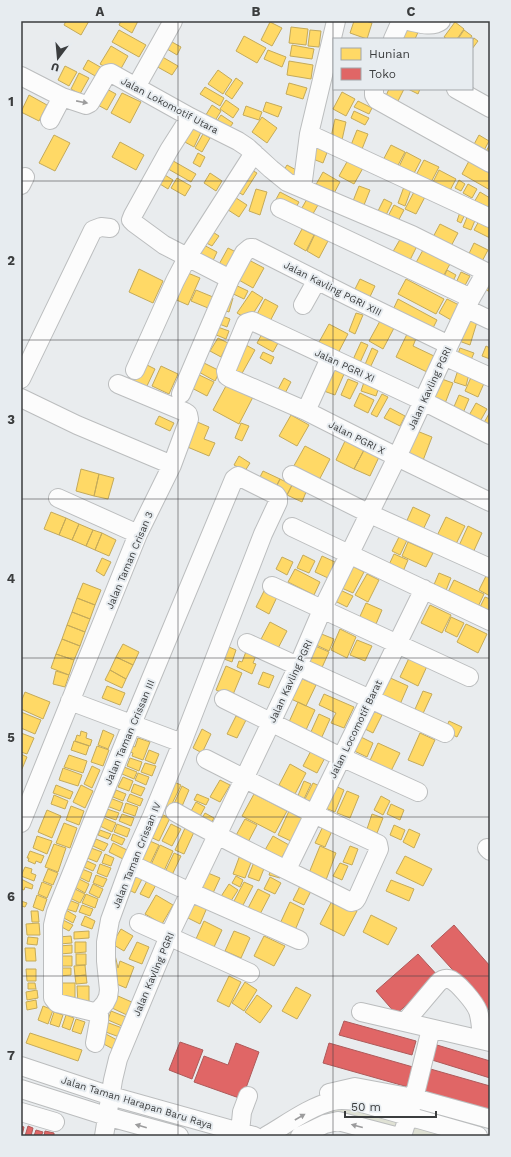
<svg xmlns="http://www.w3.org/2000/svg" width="511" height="1157" font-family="'Work Sans',sans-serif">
<rect width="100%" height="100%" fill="#e9ecee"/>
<path fill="#dfe1d4" d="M 333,1100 L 477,1136 L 395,1136 L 338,1121 L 300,1136 L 266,1136 Z"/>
<path fill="#ffd966" stroke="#c4aa5a" d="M 66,21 L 89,21 L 81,35 L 64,25 Z
M 121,21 L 138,21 L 132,33 L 119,25 Z
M 354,21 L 366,21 L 372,23 L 367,39 L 350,33 Z
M 270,22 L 282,28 L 272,46 L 261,40 Z
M 455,22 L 464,29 L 457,39 L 447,39 L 444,37 Z
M 407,24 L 419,30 L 415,39 L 400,39 Z
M 291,27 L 308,29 L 306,45 L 289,43 Z
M 119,30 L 146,45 L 139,57 L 112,42 Z
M 310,30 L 321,31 L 319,47 L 308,46 Z
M 464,30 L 472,36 L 470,39 L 458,39 Z
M 244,36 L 266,48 L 257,63 L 236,51 Z
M 474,38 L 478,41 L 472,49 L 472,41 Z
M 172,42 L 181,47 L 177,55 L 167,49 Z
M 292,45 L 314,49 L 312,59 L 290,56 Z
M 111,46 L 128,56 L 118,74 L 100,64 Z
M 268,50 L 286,57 L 282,67 L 264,59 Z
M 159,55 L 178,66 L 172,75 L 154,65 Z
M 88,60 L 102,68 L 97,77 L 83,69 Z
M 289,61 L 313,65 L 311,79 L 287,75 Z
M 65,66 L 77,72 L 69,86 L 58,80 Z
M 218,70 L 232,80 L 223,94 L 208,84 Z
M 79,73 L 89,78 L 80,94 L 71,89 Z
M 236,78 L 243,83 L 232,99 L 225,94 Z
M 289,83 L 307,88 L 303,99 L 286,94 Z
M 103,87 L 116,94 L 107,110 L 94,103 Z
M 205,87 L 224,98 L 220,106 L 200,94 Z
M 389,89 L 404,89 L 397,103 L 385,98 Z
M 408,89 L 420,89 L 418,94 Z
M 342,92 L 355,99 L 346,116 L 333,109 Z
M 122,93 L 141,102 L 130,123 L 111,113 Z
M 29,95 L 47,105 L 39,121 L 21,112 Z
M 226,100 L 239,109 L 233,118 L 220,109 Z
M 358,101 L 372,108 L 369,114 L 354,107 Z
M 266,102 L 282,107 L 278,117 L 263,111 Z
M 212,105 L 221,111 L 213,124 L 204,118 Z
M 246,106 L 262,112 L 259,120 L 243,115 Z
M 354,111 L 369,118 L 365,125 L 351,118 Z
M 221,115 L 233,123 L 225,134 L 214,125 Z
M 262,117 L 277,128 L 267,143 L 252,132 Z
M 335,119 L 346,122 L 342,140 L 331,137 Z
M 192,125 L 202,130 L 194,147 L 183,141 Z
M 357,130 L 368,134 L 362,149 L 351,145 Z
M 203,134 L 210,138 L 202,152 L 195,148 Z
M 54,135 L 70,143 L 55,171 L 39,163 Z
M 479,135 L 489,141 L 481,156 L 471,150 Z
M 120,142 L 144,155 L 136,170 L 112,157 Z
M 313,145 L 328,150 L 323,163 L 308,157 Z
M 391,145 L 405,152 L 395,171 L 381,164 Z
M 489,146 L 490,146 L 490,162 L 482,158 Z
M 406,152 L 421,160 L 411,179 L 397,171 Z
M 198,153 L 205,157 L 200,167 L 193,163 Z
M 168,158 L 196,174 L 191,182 L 163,166 Z
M 348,160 L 363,168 L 354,184 L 339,176 Z
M 424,160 L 439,167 L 429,186 L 414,179 Z
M 469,161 L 490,172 L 490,190 L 462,174 Z
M 287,165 L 300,172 L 294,182 L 281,175 Z
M 248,168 L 257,173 L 243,195 L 235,190 Z
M 439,170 L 456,179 L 447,196 L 430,188 Z
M 160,172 L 173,180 L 168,189 L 155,181 Z
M 323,172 L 340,182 L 331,199 L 313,190 Z
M 210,173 L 222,181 L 216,191 L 204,183 Z
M 177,178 L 191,186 L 185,196 L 171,188 Z
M 459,180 L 465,184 L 461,191 L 455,188 Z
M 405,184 L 412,187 L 405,206 L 398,203 Z
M 468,184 L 477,189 L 472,198 L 463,193 Z
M 359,186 L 370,190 L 362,210 L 351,206 Z
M 256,189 L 267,192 L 260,215 L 249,211 Z
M 415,190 L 426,195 L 416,214 L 405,209 Z
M 280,192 L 299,202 L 293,213 L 274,203 Z
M 480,192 L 490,198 L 490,210 L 473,204 Z
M 230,194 L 247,205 L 239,217 L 222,206 Z
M 307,199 L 318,205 L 310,219 L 299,213 Z
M 384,199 L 392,203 L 384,219 L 376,215 Z
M 394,205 L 404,210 L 396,225 L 386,220 Z
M 460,212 L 465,214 L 461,223 L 457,221 Z
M 468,215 L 476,218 L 471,230 L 463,227 Z
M 480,219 L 490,224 L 490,238 L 474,230 Z
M 440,224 L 458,233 L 450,248 L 432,239 Z
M 208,229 L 219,236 L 212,246 L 201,240 Z
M 302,229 L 314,235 L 306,251 L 294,244 Z
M 315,234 L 328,241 L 319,258 L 307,251 Z
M 402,236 L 418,244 L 408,264 L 391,255 Z
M 198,242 L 217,252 L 210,267 L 191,258 Z
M 474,243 L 488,250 L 479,267 L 466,260 Z
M 228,248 L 236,252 L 225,272 L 217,268 Z
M 423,250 L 450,264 L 440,282 L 413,268 Z
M 247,259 L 264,268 L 253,288 L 237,279 Z
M 139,269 L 163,281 L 153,303 L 129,292 Z
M 447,270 L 456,275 L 451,285 L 442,281 Z
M 183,271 L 200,278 L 188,305 L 172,298 Z
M 461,272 L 470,276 L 462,291 L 454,287 Z
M 360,279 L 375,286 L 368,301 L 353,293 Z
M 406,279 L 444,299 L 436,314 L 398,294 Z
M 484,281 L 490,285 L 490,292 L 481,287 Z
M 231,283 L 248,291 L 244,299 L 227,291 Z
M 196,290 L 213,297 L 208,308 L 191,301 Z
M 252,291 L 263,298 L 249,320 L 237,313 Z
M 224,296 L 233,298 L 229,312 L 220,309 Z
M 265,299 L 278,306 L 268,325 L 255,318 Z
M 398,299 L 437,320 L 431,332 L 392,312 Z
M 447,299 L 459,305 L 451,320 L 439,313 Z
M 356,313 L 363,315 L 355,334 L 349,331 Z
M 217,314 L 230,319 L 227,327 L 214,322 Z
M 466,318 L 477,322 L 470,345 L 459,341 Z
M 380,321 L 394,328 L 383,349 L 369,341 Z
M 329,324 L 348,334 L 337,355 L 318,344 Z
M 212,325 L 229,331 L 226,339 L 209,332 Z
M 408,332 L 417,336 L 413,346 L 434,356 L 427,372 L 396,357 Z
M 262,334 L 278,343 L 273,352 L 257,343 Z
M 218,338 L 228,343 L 221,357 L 210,351 Z
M 361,342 L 368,345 L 358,367 L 351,364 Z
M 246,345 L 255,350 L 240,377 L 231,372 Z
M 486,346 L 490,348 L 490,359 L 482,356 Z
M 372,348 L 378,351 L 369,370 L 364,367 Z
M 460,348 L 474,353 L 470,362 L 457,357 Z
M 263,352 L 274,357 L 271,364 L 260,358 Z
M 202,362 L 220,371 L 215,381 L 197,371 Z
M 143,363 L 155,369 L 146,388 L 133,381 Z
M 161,366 L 178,374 L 169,394 L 152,386 Z
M 459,367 L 470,370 L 466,386 L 454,382 Z
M 330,368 L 344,374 L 335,395 L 321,390 Z
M 195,373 L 214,382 L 207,396 L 188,386 Z
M 472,375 L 485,381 L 478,397 L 465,391 Z
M 284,378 L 291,382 L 282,399 L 275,395 Z
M 439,378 L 453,383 L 444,406 L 430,401 Z
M 348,379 L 358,383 L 350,399 L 341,395 Z
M 364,382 L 379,387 L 376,396 L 361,391 Z
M 227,384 L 253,397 L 239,424 L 213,410 Z
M 360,393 L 374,400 L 368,413 L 354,406 Z
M 382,394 L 388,397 L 377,417 L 371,414 Z
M 459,395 L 469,399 L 463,413 L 453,409 Z
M 476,403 L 487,409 L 478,425 L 467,419 Z
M 390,408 L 405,416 L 400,426 L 384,418 Z
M 490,412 L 490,433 L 481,428 Z
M 291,415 L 309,425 L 297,446 L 279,436 Z
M 159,416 L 174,423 L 170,431 L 155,424 Z
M 195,421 L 209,427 L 204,439 L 215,443 L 209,456 L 185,446 Z
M 241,423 L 249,426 L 242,441 L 235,438 Z
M 417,431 L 432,437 L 422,463 L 406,457 Z
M 345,441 L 364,450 L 354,469 L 336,460 Z
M 305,446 L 330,459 L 317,484 L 291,471 Z
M 364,450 L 379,457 L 370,476 L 354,469 Z
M 239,456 L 250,463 L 245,471 L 234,465 Z
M 81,469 L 99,474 L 94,496 L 76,491 Z
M 263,471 L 280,479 L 275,489 L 258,481 Z
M 99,474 L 114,478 L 108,499 L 94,496 Z
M 280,479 L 292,485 L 287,495 L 275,489 Z
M 292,485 L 306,492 L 302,502 L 287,495 Z
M 413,507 L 430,515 L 421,534 L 404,527 Z
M 51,512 L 66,518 L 59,535 L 44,529 Z
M 446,517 L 465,526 L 454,548 L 435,540 Z
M 66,518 L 79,524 L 72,540 L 59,535 Z
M 79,524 L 93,530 L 86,546 L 72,540 Z
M 468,526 L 482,533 L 471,557 L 457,550 Z
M 93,530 L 102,533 L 95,550 L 86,546 Z
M 102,533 L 116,540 L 109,556 L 95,550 Z
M 400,535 L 408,538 L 400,555 L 392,551 Z
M 408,542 L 433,553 L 426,567 L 402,556 Z
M 394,554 L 408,560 L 401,576 L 387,569 Z
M 303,555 L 315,561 L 309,573 L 297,568 Z
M 322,556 L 335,562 L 328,578 L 315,572 Z
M 282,557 L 293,562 L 287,575 L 276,569 Z
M 102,558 L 111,562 L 104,576 L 96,571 Z
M 348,564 L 364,572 L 353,593 L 337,586 Z
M 295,569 L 320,582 L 314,595 L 288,582 Z
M 488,572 L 490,573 L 490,596 L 479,590 Z
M 439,573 L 451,578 L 445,593 L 433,587 Z
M 367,574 L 379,580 L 368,602 L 355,595 Z
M 454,580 L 484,594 L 476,611 L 446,596 Z
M 83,583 L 101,590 L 95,605 L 77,598 Z
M 338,589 L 353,596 L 347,607 L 333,600 Z
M 264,591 L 277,597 L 269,614 L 256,607 Z
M 485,597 L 490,599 L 490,617 L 478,611 Z
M 77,598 L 95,605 L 90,619 L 72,612 Z
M 366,603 L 382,610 L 373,631 L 357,623 Z
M 430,605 L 451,615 L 442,633 L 421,623 Z
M 72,612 L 90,619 L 85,632 L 67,625 Z
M 451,617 L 464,623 L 457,637 L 445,631 Z
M 270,622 L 287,631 L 275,654 L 258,645 Z
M 466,624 L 487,634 L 478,653 L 457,642 Z
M 67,625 L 85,632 L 80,646 L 62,639 Z
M 340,629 L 356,637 L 347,658 L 331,650 Z
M 319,633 L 334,639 L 329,651 L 314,644 Z
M 62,639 L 80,646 L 74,660 L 56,654 Z
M 357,640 L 372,646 L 365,661 L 350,655 Z
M 123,644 L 139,652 L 133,665 L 116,657 Z
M 313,645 L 329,652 L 319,674 L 303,667 Z
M 229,647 L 236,650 L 232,662 L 224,659 Z
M 247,649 L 257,653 L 253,663 L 256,664 L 252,674 L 237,667 L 239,661 L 242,662 Z
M 56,654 L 74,660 L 69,675 L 51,668 Z
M 410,656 L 428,664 L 418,686 L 400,677 Z
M 116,657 L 133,665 L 126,679 L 110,670 Z
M 226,666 L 242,673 L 232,697 L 216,690 Z
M 110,670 L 126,679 L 122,688 L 105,680 Z
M 56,671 L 69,675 L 65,687 L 53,684 Z
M 263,672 L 274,676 L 269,688 L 258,684 Z
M 386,676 L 408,686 L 398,709 L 376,699 Z
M 298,677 L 316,685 L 306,706 L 289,698 Z
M 107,686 L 125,693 L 120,705 L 102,698 Z
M 423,691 L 432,694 L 420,720 L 412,716 Z
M 25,692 L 50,702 L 43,719 L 21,709 L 21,702 Z
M 324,694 L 354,707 L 344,728 L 331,723 L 336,713 L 319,705 Z
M 298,702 L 315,710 L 306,730 L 289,722 Z
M 369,709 L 382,715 L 373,733 L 361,727 Z
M 21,712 L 41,720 L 35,734 L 21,728 Z
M 319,714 L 330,719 L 321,739 L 310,734 Z
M 236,716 L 246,720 L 237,738 L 227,734 Z
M 449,721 L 462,727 L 457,737 L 445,731 Z
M 202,729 L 211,734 L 202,753 L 193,748 Z
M 103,730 L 114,735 L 108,749 L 98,745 Z
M 81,731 L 87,733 L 86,738 L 92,740 L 90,746 L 75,741 L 77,735 L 80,736 Z
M 21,733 L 34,738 L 27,754 L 21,752 Z
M 420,733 L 435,740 L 423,766 L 408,760 Z
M 357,735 L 373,743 L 367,757 L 350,749 Z
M 138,738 L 150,742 L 143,760 L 132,756 L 133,753 L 124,750 L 126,744 L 135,747 Z
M 74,741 L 89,746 L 86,755 L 71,750 Z
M 378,743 L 400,753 L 388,777 L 367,767 Z
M 314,745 L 328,752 L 317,773 L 303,766 Z
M 97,746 L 109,750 L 103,766 L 91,762 Z
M 149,750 L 159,754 L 155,764 L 145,760 Z
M 21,754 L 27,757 L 22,769 L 21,768 Z
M 69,755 L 87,761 L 83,773 L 64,767 Z
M 130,758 L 142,762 L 139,771 L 127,766 Z
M 145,763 L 156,766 L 152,776 L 141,772 Z
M 290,764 L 306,773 L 295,794 L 279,785 Z
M 92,766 L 100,770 L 92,788 L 84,784 Z
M 124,767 L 137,772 L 134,779 L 122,774 Z
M 63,768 L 82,775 L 78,786 L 59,780 Z
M 138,773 L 149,777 L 146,785 L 135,780 Z
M 123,777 L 133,781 L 129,791 L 118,787 Z
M 220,780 L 230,785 L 220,802 L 210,797 Z
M 304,781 L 311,784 L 303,801 L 297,798 Z
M 174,782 L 181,785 L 170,808 L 163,805 Z
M 313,783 L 324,788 L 314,808 L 303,803 Z
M 134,784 L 145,788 L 141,796 L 131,792 Z
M 56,785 L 73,792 L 70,799 L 53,793 Z
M 81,785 L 93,791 L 85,808 L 73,802 Z
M 333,785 L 344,790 L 335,812 L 323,807 Z
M 182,786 L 189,790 L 180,811 L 172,808 Z
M 116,790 L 126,794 L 123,801 L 113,797 Z
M 347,791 L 359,796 L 350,818 L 337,813 Z
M 130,794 L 143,799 L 140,806 L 127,801 Z
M 197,794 L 209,799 L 206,805 L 194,800 Z
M 254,794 L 287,811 L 275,833 L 242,816 Z
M 54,795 L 68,801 L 65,809 L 51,804 Z
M 381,796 L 390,801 L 383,815 L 374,810 Z
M 110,798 L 123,803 L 120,811 L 107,806 Z
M 196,802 L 205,807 L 199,818 L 190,813 Z
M 126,803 L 138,807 L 135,816 L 123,812 Z
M 391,804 L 404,810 L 400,820 L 387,814 Z
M 71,806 L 84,811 L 79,825 L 66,820 Z
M 107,809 L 119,813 L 116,820 L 104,816 Z
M 47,810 L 61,816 L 52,838 L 38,832 Z
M 289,811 L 305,818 L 293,842 L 278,835 Z
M 157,812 L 170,818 L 159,841 L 146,835 Z
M 205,813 L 214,818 L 209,827 L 200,822 Z
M 122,814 L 134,818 L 131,826 L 119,821 Z
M 372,814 L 383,818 L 377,833 L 367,829 Z
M 104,818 L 116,823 L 112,832 L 100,826 Z
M 245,819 L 257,825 L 246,846 L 234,839 Z
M 326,820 L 335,824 L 325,847 L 315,843 Z
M 64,823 L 77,828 L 70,848 L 56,843 Z
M 117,824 L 130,829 L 127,837 L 114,832 Z
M 171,824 L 181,829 L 172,846 L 162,841 Z
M 394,825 L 405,830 L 401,840 L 390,835 Z
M 185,828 L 194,832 L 184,854 L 175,850 Z
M 409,829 L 420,834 L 414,848 L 403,842 Z
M 100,830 L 111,834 L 108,839 L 98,835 Z
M 113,834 L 125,839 L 122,845 L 111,840 Z
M 37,836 L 52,841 L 47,854 L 33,848 Z
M 273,836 L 289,845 L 281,859 L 265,850 Z
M 143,838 L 159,845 L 150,864 L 134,857 Z
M 96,839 L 108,844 L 104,851 L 93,846 Z
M 113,843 L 127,850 L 123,859 L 109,852 Z
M 54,844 L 66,848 L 58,872 L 45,867 Z
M 160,845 L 173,851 L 163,873 L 150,867 Z
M 320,846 L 336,853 L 326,880 L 309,873 Z
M 350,846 L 358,849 L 352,865 L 343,862 Z
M 91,848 L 102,852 L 97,862 L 87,858 Z
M 30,851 L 44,856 L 41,863 L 36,861 L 35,864 L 28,861 L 29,858 L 27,858 Z
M 174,853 L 181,856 L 172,875 L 165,872 Z
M 105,854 L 114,858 L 111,866 L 102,863 Z
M 240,855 L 252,860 L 245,878 L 233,874 Z
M 405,856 L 432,869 L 423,886 L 396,873 Z
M 87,861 L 96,865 L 93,871 L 84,867 Z
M 254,862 L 265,866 L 259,881 L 248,877 Z
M 340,863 L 348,866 L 342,880 L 333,876 Z
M 100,864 L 111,868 L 107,877 L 97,873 Z
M 272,866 L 283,869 L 280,878 L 269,875 Z
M 25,867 L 32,869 L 31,873 L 36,875 L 34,881 L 21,876 Z
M 48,869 L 58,873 L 53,885 L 43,881 Z
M 82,869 L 92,873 L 89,882 L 79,877 Z
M 133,870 L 144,875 L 135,893 L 125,888 Z
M 208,873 L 220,878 L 213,893 L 201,888 Z
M 96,875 L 107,879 L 103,887 L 93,883 Z
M 150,875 L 159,879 L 149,898 L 140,894 Z
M 236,876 L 243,880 L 240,887 L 232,883 Z
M 270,877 L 281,883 L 275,894 L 264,889 Z
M 77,878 L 89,884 L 85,893 L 73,886 Z
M 21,879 L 33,885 L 32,889 L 25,887 L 24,890 L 21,889 Z
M 391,880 L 414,889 L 409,901 L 386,891 Z
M 42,882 L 52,886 L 47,898 L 38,894 Z
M 244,882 L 253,886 L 242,907 L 233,903 Z
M 93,884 L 103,889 L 99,898 L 89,893 Z
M 229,884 L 238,890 L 229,904 L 220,898 Z
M 300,886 L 311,891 L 304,905 L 293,900 Z
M 75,889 L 85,894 L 80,903 L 70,898 Z
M 258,889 L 270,895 L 258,918 L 246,912 Z
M 86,894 L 98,899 L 95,908 L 82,903 Z
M 37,895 L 47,899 L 43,911 L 33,907 Z
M 156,895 L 173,905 L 162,924 L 145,914 Z
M 195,896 L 209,903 L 200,924 L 186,917 Z
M 333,899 L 357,911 L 344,936 L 320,924 Z
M 69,900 L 79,904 L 76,912 L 66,909 Z
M 21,901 L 27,903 L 25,907 L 21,906 Z
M 290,902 L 304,909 L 293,935 L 278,928 Z
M 82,905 L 93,909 L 90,916 L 79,912 Z
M 66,910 L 76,916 L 73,923 L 62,917 Z
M 31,911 L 38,911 L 39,922 L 32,922 Z
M 371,915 L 397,928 L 388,945 L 363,932 Z
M 85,916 L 95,921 L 92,929 L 81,925 Z
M 61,919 L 73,925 L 69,931 L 58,925 Z
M 204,921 L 222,930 L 214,947 L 196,939 Z
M 39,923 L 40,935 L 27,935 L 26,924 Z
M 121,929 L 133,936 L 124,951 L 112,944 Z
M 89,931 L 89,938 L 74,939 L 74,932 Z
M 234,931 L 247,936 L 250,938 L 241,958 L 225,951 Z
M 71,936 L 72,943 L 59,944 L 58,937 Z
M 264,936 L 285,946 L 274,966 L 254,956 Z
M 28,937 L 38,938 L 37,945 L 27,944 Z
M 75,942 L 86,942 L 86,952 L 75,953 Z
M 137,942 L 149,947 L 142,964 L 129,959 Z
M 72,945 L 72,953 L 60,954 L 59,946 Z
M 25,948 L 35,948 L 36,961 L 26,961 Z
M 76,954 L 86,954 L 86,965 L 76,965 Z
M 115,955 L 118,968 L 120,961 L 134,967 L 126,988 L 112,982 Z
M 57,956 L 72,956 L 72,966 L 57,966 Z
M 85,965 L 86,975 L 75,976 L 74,966 Z
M 60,968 L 71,968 L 71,975 L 59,976 Z
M 26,969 L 36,969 L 36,981 L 27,981 Z
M 86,975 L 87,983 L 76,984 L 75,976 Z
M 229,976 L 241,982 L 229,1007 L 217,1001 Z
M 245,982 L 257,990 L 244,1011 L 232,1003 Z
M 28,983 L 35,983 L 36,989 L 28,989 Z
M 60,983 L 75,983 L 75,1000 L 61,1000 Z
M 77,986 L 89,986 L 89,1003 L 78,1004 Z
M 296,987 L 311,995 L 297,1019 L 282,1011 Z
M 37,990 L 38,998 L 27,1000 L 26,992 Z
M 257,995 L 272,1006 L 260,1023 L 245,1012 Z
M 118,996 L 134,1003 L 129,1016 L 112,1008 Z
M 36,1000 L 37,1008 L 27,1010 L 26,1002 Z
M 43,1006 L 53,1010 L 48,1024 L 38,1020 Z
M 111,1011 L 126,1017 L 122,1026 L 108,1020 Z
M 54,1012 L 63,1015 L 59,1027 L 50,1024 Z
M 66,1015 L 74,1018 L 70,1030 L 62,1027 Z
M 76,1019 L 85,1022 L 81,1034 L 72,1031 Z
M 106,1022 L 125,1029 L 122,1038 L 103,1031 Z
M 30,1033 L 82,1050 L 78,1061 L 26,1043 Z
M 104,1033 L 117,1040 L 113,1049 L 100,1042 Z"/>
<path fill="#e06666" stroke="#ae5a5a" d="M 454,925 L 490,966 L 490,1011 L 431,946 Z
M 418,954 L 439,977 L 396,1014 L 376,991 Z
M 344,1021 L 416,1041 L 412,1055 L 339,1035 Z
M 180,1042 L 203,1050 L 192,1079 L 169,1070 Z
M 236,1043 L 259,1052 L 242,1099 L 194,1082 L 204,1056 L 228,1065 Z
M 329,1043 L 413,1067 L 408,1087 L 323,1063 Z
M 437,1045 L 490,1061 L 490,1078 L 432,1060 Z
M 427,1068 L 490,1086 L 490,1112 L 420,1092 Z
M 21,1126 L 24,1127 L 22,1136 L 21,1136 Z
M 28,1126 L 33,1128 L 31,1136 L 25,1136 Z
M 36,1130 L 43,1132 L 41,1136 L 34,1136 Z
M 45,1131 L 54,1133 L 54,1136 L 44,1136 Z"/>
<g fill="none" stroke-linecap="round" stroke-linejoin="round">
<defs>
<path id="minor" d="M 408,21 C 418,23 432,28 441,21
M 393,39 L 401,21
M 21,76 L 62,97 L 86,105 L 90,103 L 107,74 L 111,73 L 190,117 L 238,141 L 247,147 L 271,169 L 287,182 L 412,235 L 490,274
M 136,87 L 173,21
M 374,89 L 374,95 L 377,100 L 490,163
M 456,89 L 490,108
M 190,117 L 169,150 L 133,215 L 131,220 L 134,223 L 164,245 L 230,279
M 50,120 L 62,97
M 309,134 L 490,218
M 21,185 L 25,177
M 302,188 L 309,134 L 336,21
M 280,208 L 471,298
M 303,305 L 317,280
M 467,309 L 490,320
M 444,356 L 490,377
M 135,370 L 175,281 L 188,256 L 254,153
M 21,379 L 93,230 L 101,227 L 110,228
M 181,394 L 230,279 L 244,253 L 250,248 L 253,248 L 350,297 L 449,345
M 21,398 L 77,425 L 172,465
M 306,411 L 330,358
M 490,435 L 423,401 L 252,321 L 246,323 L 226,371 L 227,376 L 230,378 L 306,411 L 397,457 L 490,502
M 292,475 L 370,514 L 490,568
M 238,476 L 276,495 L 278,498 L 278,502 L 263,534 L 182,743 L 152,816 L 130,865 L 110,920 L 106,942 L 106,961 L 109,990 L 108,997 L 105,1003 L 99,1010 L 94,1012 L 57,1003 L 53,998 L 53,925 L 56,912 L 132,724 L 234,479 Z
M 58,498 L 138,534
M 292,527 L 490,621
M 272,586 L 469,677
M 247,643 L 445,733
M 224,699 L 341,757 L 418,792
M 70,701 L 182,743
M 175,812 C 232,845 292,872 351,902 L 355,901 L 357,898 L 379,849 L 378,844 L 314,814 L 206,759
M 21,823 L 138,534 L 172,465 L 189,419 L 188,414 L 185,412 L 118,384
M 487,848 L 490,851
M 137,867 L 190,892 L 299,940
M 287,869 L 424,589
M 139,923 L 250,973
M 361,1012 L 490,1042
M 405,1022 L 438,983 C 441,980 444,978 449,979 C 457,981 475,1003 478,1011 C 481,1020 481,1030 482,1039
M 95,1043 L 99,1021 L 99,1010
M 21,1066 L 111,1096 L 254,1136
M 21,1089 L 106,1116 L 179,1136
M 329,1093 L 355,1087 L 414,1098 L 490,1119
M 21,1112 L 55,1122
M 240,1132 L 242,1112 L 248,1096
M 104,1136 L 113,1080 L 118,1059 L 169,936 L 298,666 L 322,610 L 397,457 L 449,345 L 471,298 L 486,272
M 266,1136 C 285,1125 311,1106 333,1101 C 340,1099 347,1100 355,1101 L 478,1136
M 300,1136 L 325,1124 L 338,1121 L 395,1136
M 402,1136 L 414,1098 L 431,1029"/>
</defs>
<use href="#minor" stroke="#bbbdbe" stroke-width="20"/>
<use href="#minor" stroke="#fcfcfc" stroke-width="18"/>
</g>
<defs><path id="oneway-solid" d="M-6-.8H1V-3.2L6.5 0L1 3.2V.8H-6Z"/></defs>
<g fill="#9c9c9d">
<use href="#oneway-solid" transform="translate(82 102) rotate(11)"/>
<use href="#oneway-solid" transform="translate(300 1117) rotate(-30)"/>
<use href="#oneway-solid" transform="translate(141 1126) rotate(-164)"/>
<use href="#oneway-solid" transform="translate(357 1126) rotate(-165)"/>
</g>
<path fill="none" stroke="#3b3d3e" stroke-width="1" stroke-opacity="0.55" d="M 178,21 L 178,1136M 333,21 L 333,1136M 21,181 L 490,181M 21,340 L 490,340M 21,499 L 490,499M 21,658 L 490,658M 21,817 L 490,817M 21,976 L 490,976"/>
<g text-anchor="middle" stroke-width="4" stroke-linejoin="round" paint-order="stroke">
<g font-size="10" fill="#3b3d3e" stroke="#e7ecf0">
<text transform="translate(170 105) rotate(28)" y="4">Jalan Lokomotif Utara</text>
<text transform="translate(333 288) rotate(27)" y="4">Jalan Kavling PGRI XIII</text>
<text transform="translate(345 365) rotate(25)" y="4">Jalan PGRI XI</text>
<text transform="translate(429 388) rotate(-65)" y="4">Jalan Kavling PGRI</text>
<text transform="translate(357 437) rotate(27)" y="4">Jalan PGRI X</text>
<text transform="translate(129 560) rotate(-67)" y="4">Jalan Taman Crisan 3</text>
<text transform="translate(290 681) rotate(-65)" y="4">Jalan Kavling PGRI</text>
<text transform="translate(355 729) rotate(-64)" y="4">Jalan Locomotif Barat</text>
<text transform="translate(129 732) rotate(-67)" y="4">Jalan Taman Crissan III</text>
<text transform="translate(136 855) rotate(-68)" y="4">Jalan Taman Crissan IV</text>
<text transform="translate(153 974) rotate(-67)" y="4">Jalan Kavling PGRI</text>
<text transform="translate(137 1102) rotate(17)" y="4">Jalan Taman Harapan Baru Raya</text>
</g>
</g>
<rect width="511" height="1157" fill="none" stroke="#e7ecf0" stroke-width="44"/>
<rect x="333" y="38" width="140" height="52" fill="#e7ecf0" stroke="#a2a6a9"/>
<rect x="341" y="48" width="20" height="12" fill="#ffd966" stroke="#a2a6a9"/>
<text x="369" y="58" font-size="12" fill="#3b3d3e">Hunian</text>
<rect x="341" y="68" width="20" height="12" fill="#e06666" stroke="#a2a6a9"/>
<text x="369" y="78" font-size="12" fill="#3b3d3e">Toko</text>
<g transform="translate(58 58) rotate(196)" stroke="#e7ecf0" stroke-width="3" paint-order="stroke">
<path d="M0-3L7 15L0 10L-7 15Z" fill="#3b3d3e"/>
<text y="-6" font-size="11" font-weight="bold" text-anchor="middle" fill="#3b3d3e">U</text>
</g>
<path d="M345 1111v6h91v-6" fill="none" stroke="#3b3d3e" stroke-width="2"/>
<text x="351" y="1111" font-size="12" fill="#3b3d3e" stroke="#e7ecf0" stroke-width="3" paint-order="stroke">50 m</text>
<rect x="22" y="22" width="467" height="1113" fill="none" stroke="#3b3d3e" stroke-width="1.5"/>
<g font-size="13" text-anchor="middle" font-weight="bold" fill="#3b3d3e">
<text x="100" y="16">A</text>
<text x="256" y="16">B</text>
<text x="411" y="16">C</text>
<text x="11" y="106">1</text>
<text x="11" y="265">2</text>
<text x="11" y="424">3</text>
<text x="11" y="583">4</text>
<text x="11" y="742">5</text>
<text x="11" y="901">6</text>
<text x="11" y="1060">7</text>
</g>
</svg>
